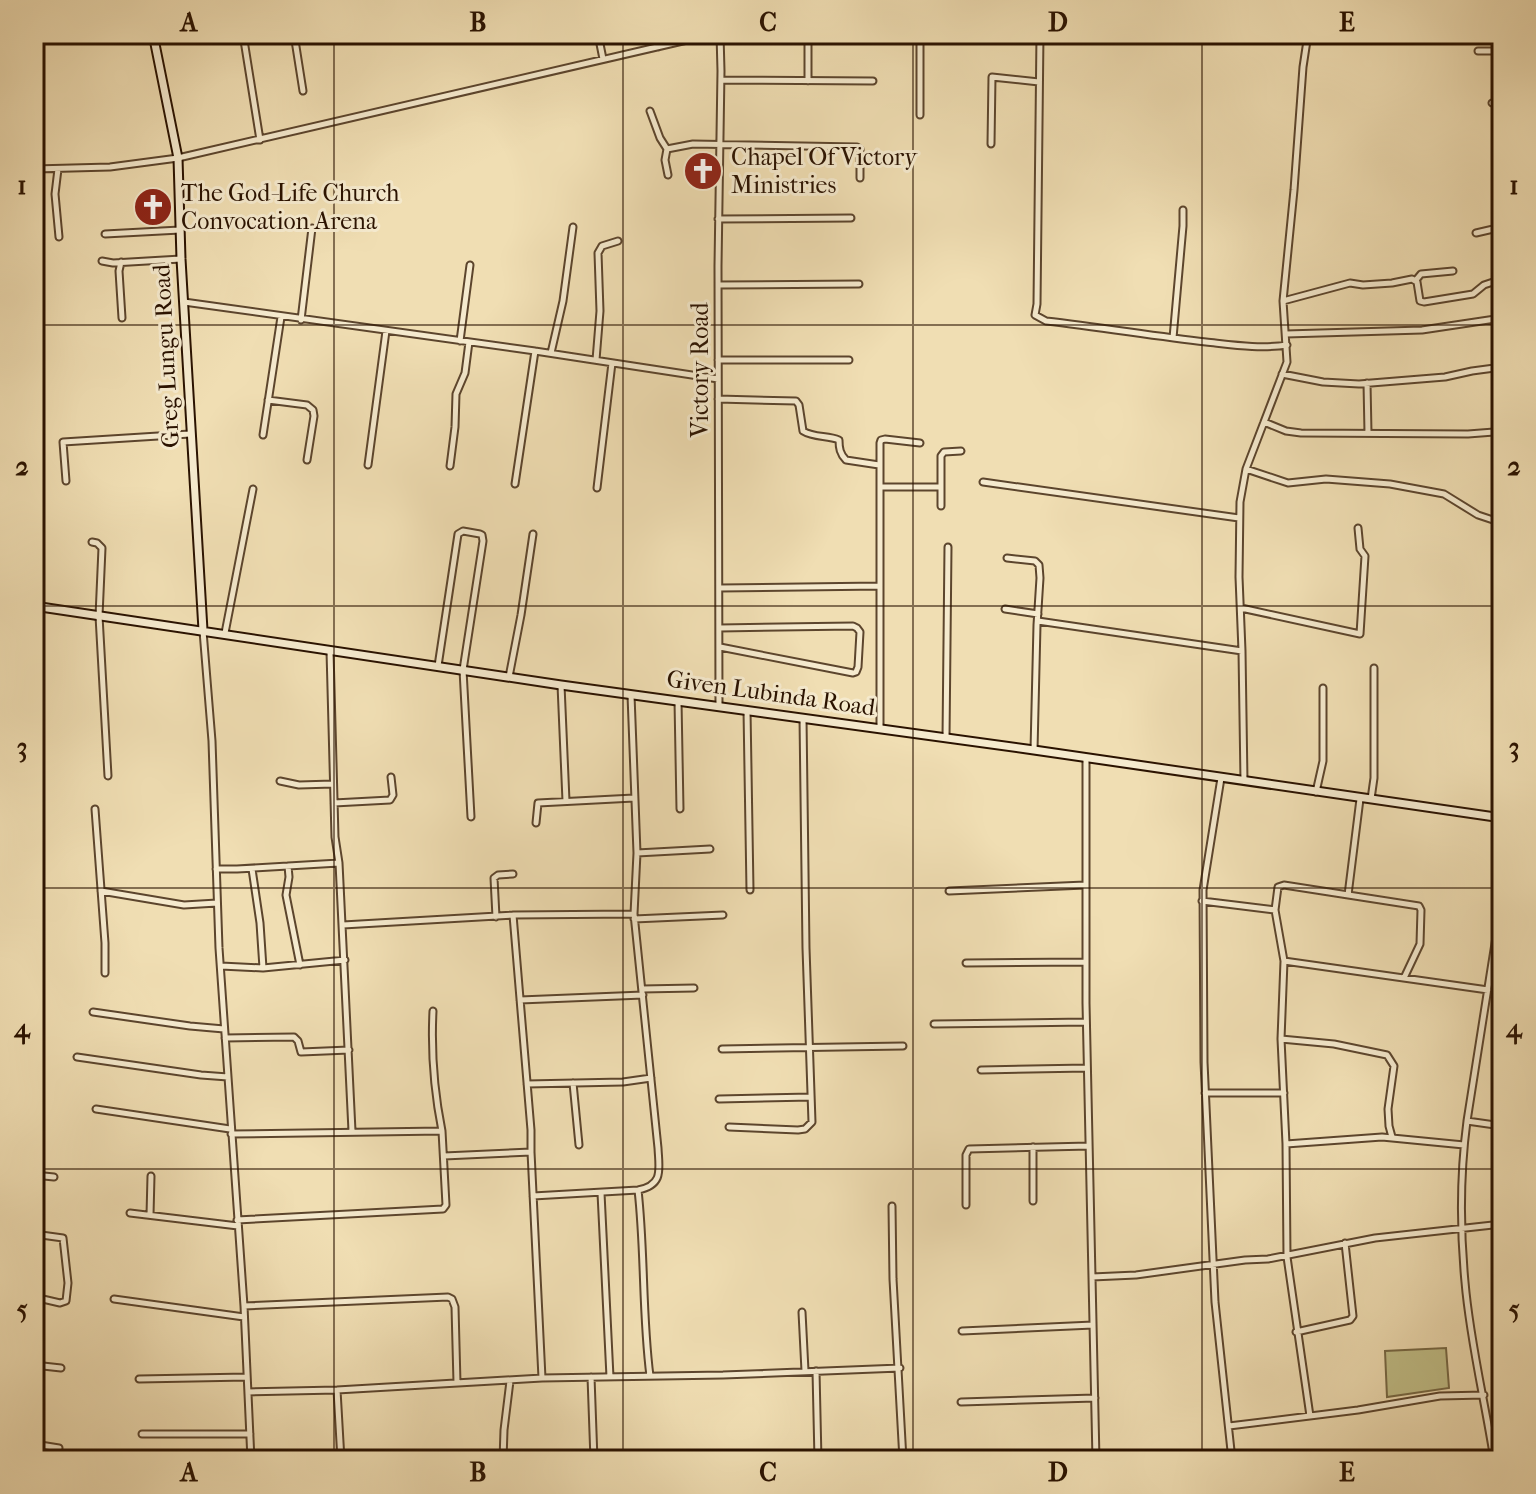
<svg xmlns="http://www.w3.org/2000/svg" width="1536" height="1494" font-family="'IM FELL French Canon',serif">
<rect width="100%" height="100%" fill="#f0deb3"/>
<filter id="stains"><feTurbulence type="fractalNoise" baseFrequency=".0025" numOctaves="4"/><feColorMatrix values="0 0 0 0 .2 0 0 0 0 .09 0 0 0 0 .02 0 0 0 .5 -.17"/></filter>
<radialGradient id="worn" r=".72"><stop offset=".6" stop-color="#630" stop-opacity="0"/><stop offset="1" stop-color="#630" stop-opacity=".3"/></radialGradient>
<path fill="#c1bf88" stroke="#766844" stroke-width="2" d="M 1446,1348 L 1449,1388 L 1387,1397 L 1385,1351 Z"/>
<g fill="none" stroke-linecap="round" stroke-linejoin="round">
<defs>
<path id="street" d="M 243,34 L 260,140
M 294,34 L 303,91
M 598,34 L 603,59
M 656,34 L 658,47
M 920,34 L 920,115
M 1040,34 L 1037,304 L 1035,315 L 1046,321 C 1100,327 1153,336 1206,342 C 1234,345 1260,349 1287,345
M 1478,51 L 1502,51
M 721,80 L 873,81
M 808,81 L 808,34
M 1492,103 L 1502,104
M 650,111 L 660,138 L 667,149
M 991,144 L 992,77 L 1039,82
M 34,169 L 110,167 L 178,158 L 713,34
M 58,169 L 55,194 L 59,237
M 668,175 L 665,160 L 667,149 L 693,144 L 857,147 L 860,149 L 860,178
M 718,219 L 851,218
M 1476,233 L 1502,227
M 105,234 L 180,230
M 102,261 L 113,263 L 181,259
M 121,262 L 119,271 L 122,318
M 1416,280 L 1421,274 L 1453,271
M 718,285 L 859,284
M 1283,301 L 1350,283 L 1363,285 L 1392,283 L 1412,279 L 1417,282 L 1420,301 L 1424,302 L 1473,294 L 1484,285 L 1502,279
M 184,302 L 535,351 L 718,379
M 1495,319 L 1498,361 L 1502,377
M 301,320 L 312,228
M 1286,334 L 1422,330 L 1502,318
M 1173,338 L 1183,226 L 1183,210
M 460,341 L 470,265
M 551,353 L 563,301 L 573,227
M 596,360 L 600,311 L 598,253 L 602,246 L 618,241
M 718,360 L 849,360
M 1282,374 L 1323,382 L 1359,384 L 1445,377 L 1472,371 L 1502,367
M 1367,383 L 1368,433
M 718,399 L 796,401 L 799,405 L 803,431 C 814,438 828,435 839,440 C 839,448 840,454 846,460 L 879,465
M 268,400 L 307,405 L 313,410 L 314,416 L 307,460
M 1264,422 L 1286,431 L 1301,433 L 1468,434 L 1494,432 L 1502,429
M 263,435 L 281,317
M 368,465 L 386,331
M 450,466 L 455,427 L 456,394 L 465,373 L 469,342
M 1246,469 L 1288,483 L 1326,479 L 1390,484 L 1444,494 L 1478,515 L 1502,523
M 66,481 L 63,442 L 190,434
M 983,482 L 1239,518
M 515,484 L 535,351
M 880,487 L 941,487
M 597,488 L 612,363
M 941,506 L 941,456 L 944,452 L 961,451
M 92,542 L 97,543 L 102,548 L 99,616 L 108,776
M 1007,558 L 1035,561 L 1039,565 L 1040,578 L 1037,625 L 1034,750
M 720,588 L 880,586
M 1241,608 L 1360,634 L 1365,556 L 1360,549 L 1358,528
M 1005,609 L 1038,614
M 1038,621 L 1242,651
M 720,628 L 853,626 L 857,628 L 860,632 L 858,667 L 856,672 L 853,673 L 720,647
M 203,631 L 212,741 L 219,948 L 244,1306 L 251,1460
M 225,633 L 253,489
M 330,651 L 335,837 L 339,863 L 352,1131
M 438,666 L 458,534 L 463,531 L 480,534 L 482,535 L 483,541 L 463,670 L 471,817
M 509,677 L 521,615 L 533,534
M 561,685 L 566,801
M 678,701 L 680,809
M 719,705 L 718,266 L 721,71 L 720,34
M 747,710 L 750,890
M 880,728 L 880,443 L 881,440 L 885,439 L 920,443
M 946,738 L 948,547
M 1086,759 L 1086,1003 L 1096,1460
M 1221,778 L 1203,890 L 1204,1062 L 1215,1302 L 1232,1460
M 280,781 L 299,785 L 333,784
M 1244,781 L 1242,651 L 1239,577 L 1240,502 L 1246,469 L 1287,362 L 1283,301 L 1294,190 L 1303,67 L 1308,34
M 1316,792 L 1323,761 L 1323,688
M 1371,799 L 1374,778 L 1374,668
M 334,803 L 390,800 L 393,795 L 391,777
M 95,809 L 105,943 L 105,973
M 536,823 L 538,803 L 634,798
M 637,853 L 710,849
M 288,866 L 289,877 L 286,895 L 300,965
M 216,869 L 237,869 L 339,863
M 252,869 L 260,923 L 263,968
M 101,891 L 184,905 L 217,903
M 949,891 L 1085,885
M 1348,895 L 1360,799
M 1202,901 L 1275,910
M 513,915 L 531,1130 L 531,1152 L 542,1378
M 496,917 L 494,878 L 498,875 L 513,874
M 634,919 L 723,915
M 343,925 L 513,915 L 634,914
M 1284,961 L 1488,990
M 966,963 L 1086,962
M 221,966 L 263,968 L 345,960
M 642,989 L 694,988
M 520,1000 L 643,995
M 433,1011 C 431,1051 434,1091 442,1131
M 93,1012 L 190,1026 L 224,1029
M 934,1024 L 1086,1022
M 225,1038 L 294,1037 L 298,1041 L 301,1052 L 349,1050
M 1281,1039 L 1334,1044 L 1387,1055 L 1394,1066 L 1388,1109 L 1389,1126 L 1392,1137
M 722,1049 L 903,1046
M 77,1057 L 201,1075 L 228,1077
M 981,1070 L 1087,1068
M 573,1083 L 579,1145
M 527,1084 L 623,1082 L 651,1078
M 1205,1093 L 1284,1093
M 719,1099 L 811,1097
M 96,1109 L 230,1129
M 1467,1121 L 1502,1126
M 729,1127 L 798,1130 L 805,1129 L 812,1122 L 806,948 L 803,718
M 231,1134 L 442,1131 L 446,1205 L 443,1209 L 237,1220
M 1286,1144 L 1382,1137 L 1464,1145
M 1033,1147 L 1033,1201
M 444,1156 L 531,1152
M 34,1175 L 54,1177
M 638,1190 C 645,1252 642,1314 650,1376
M 601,1193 L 610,1377
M 533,1196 L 638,1190 C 664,1185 659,1169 658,1148 L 634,914 L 637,853 L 631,695
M 966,1205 L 966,1155 L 969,1149 L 1089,1146
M 892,1206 L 893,1279 L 903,1460
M 130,1213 L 238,1226
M 150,1215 L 151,1176
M 34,1234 L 63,1238 L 68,1283 L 66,1301 L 60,1303 L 34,1297
M 1092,1277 L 1136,1275 L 1245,1260 L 1268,1259 L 1375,1238 L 1502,1224
M 114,1299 L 244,1317
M 244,1306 L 448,1297 L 452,1299 L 455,1307 L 457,1383
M 802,1312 L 805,1371
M 962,1331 L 1093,1325
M 1296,1332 L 1350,1320 L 1353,1316 L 1345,1243
M 34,1365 L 61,1368
M 816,1371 L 818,1460
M 591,1377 L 594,1460
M 139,1379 L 247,1377
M 337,1390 L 341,1460
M 248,1392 L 337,1390 L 542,1378 L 723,1375 L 900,1368
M 961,1402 L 1095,1398
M 1310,1416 L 1287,1257 L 1286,1144 L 1281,1039 L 1284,961 L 1275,910 L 1278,887 L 1284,885 L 1419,906 L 1421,910 L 1420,944 L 1404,978
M 1229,1426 L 1358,1410 L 1440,1396 L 1484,1395
M 142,1434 L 250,1434
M 34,1444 L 59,1448
M 503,1460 L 504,1430 L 510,1381
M 1494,1460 C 1485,1401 1470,1342 1465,1282 C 1460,1229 1460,1174 1467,1121 L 1502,899"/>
<path id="secondary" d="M 153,34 L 178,158 L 181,259 L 203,630
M 34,606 L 561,685 L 1034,750 L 1502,818"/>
</defs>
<use href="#street" stroke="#5c452d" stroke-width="9"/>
<use href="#secondary" stroke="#2a1200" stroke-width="11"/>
<use href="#street" stroke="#f5eace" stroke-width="5"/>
<use href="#secondary" stroke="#f5eace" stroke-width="7"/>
</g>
<path fill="none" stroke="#2a1200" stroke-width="2" stroke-opacity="0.55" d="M 334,34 L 334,1460M 623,34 L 623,1460M 913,34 L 913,1460M 1202,34 L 1202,1460M 34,325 L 1502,325M 34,606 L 1502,606M 34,888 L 1502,888M 34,1169 L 1502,1169"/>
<defs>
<symbol id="church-disc" viewBox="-11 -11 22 22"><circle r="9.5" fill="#8f2418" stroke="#f5eace"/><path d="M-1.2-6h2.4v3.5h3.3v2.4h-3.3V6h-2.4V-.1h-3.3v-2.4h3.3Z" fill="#fff"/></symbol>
</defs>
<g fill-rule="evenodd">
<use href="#church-disc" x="681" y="149" width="44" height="44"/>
<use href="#church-disc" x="131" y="185" width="44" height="44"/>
</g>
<g text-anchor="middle" stroke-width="6" stroke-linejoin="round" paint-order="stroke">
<g font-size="24" fill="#2a1200" stroke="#f5eace" text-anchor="start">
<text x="731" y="165">Chapel Of Victory<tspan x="731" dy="28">Ministries</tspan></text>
<text x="181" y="201">The God-Life Church<tspan x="181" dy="28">Convocation Arena</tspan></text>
</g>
<g font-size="24" fill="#2a1200" stroke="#f5eace">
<text transform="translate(166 356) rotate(-93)" y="8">Greg Lungu Road</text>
<text transform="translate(700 370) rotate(-90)" y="8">Victory Road</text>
<text transform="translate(771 693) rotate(8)" y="8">Given Lubinda Road</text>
</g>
</g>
<rect width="1536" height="1494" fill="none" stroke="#f0deb3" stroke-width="88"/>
<rect x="44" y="44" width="1448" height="1406" fill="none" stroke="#2a1200" stroke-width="3"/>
<g font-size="26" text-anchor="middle" font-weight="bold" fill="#2a1200">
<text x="189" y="31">A</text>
<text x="478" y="31">B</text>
<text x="768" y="31">C</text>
<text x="1058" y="31">D</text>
<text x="1347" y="31">E</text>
<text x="22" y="194">1</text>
<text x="1514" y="194">1</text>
<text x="22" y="475">2</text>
<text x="1514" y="475">2</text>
<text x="22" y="756">3</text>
<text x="1514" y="756">3</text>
<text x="22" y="1037">4</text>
<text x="1514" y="1037">4</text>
<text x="22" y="1318">5</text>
<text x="1514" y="1318">5</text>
<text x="189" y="1481">A</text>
<text x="478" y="1481">B</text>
<text x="768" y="1481">C</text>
<text x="1058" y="1481">D</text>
<text x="1347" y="1481">E</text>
</g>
<rect width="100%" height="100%" filter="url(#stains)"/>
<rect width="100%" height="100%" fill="url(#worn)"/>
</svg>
